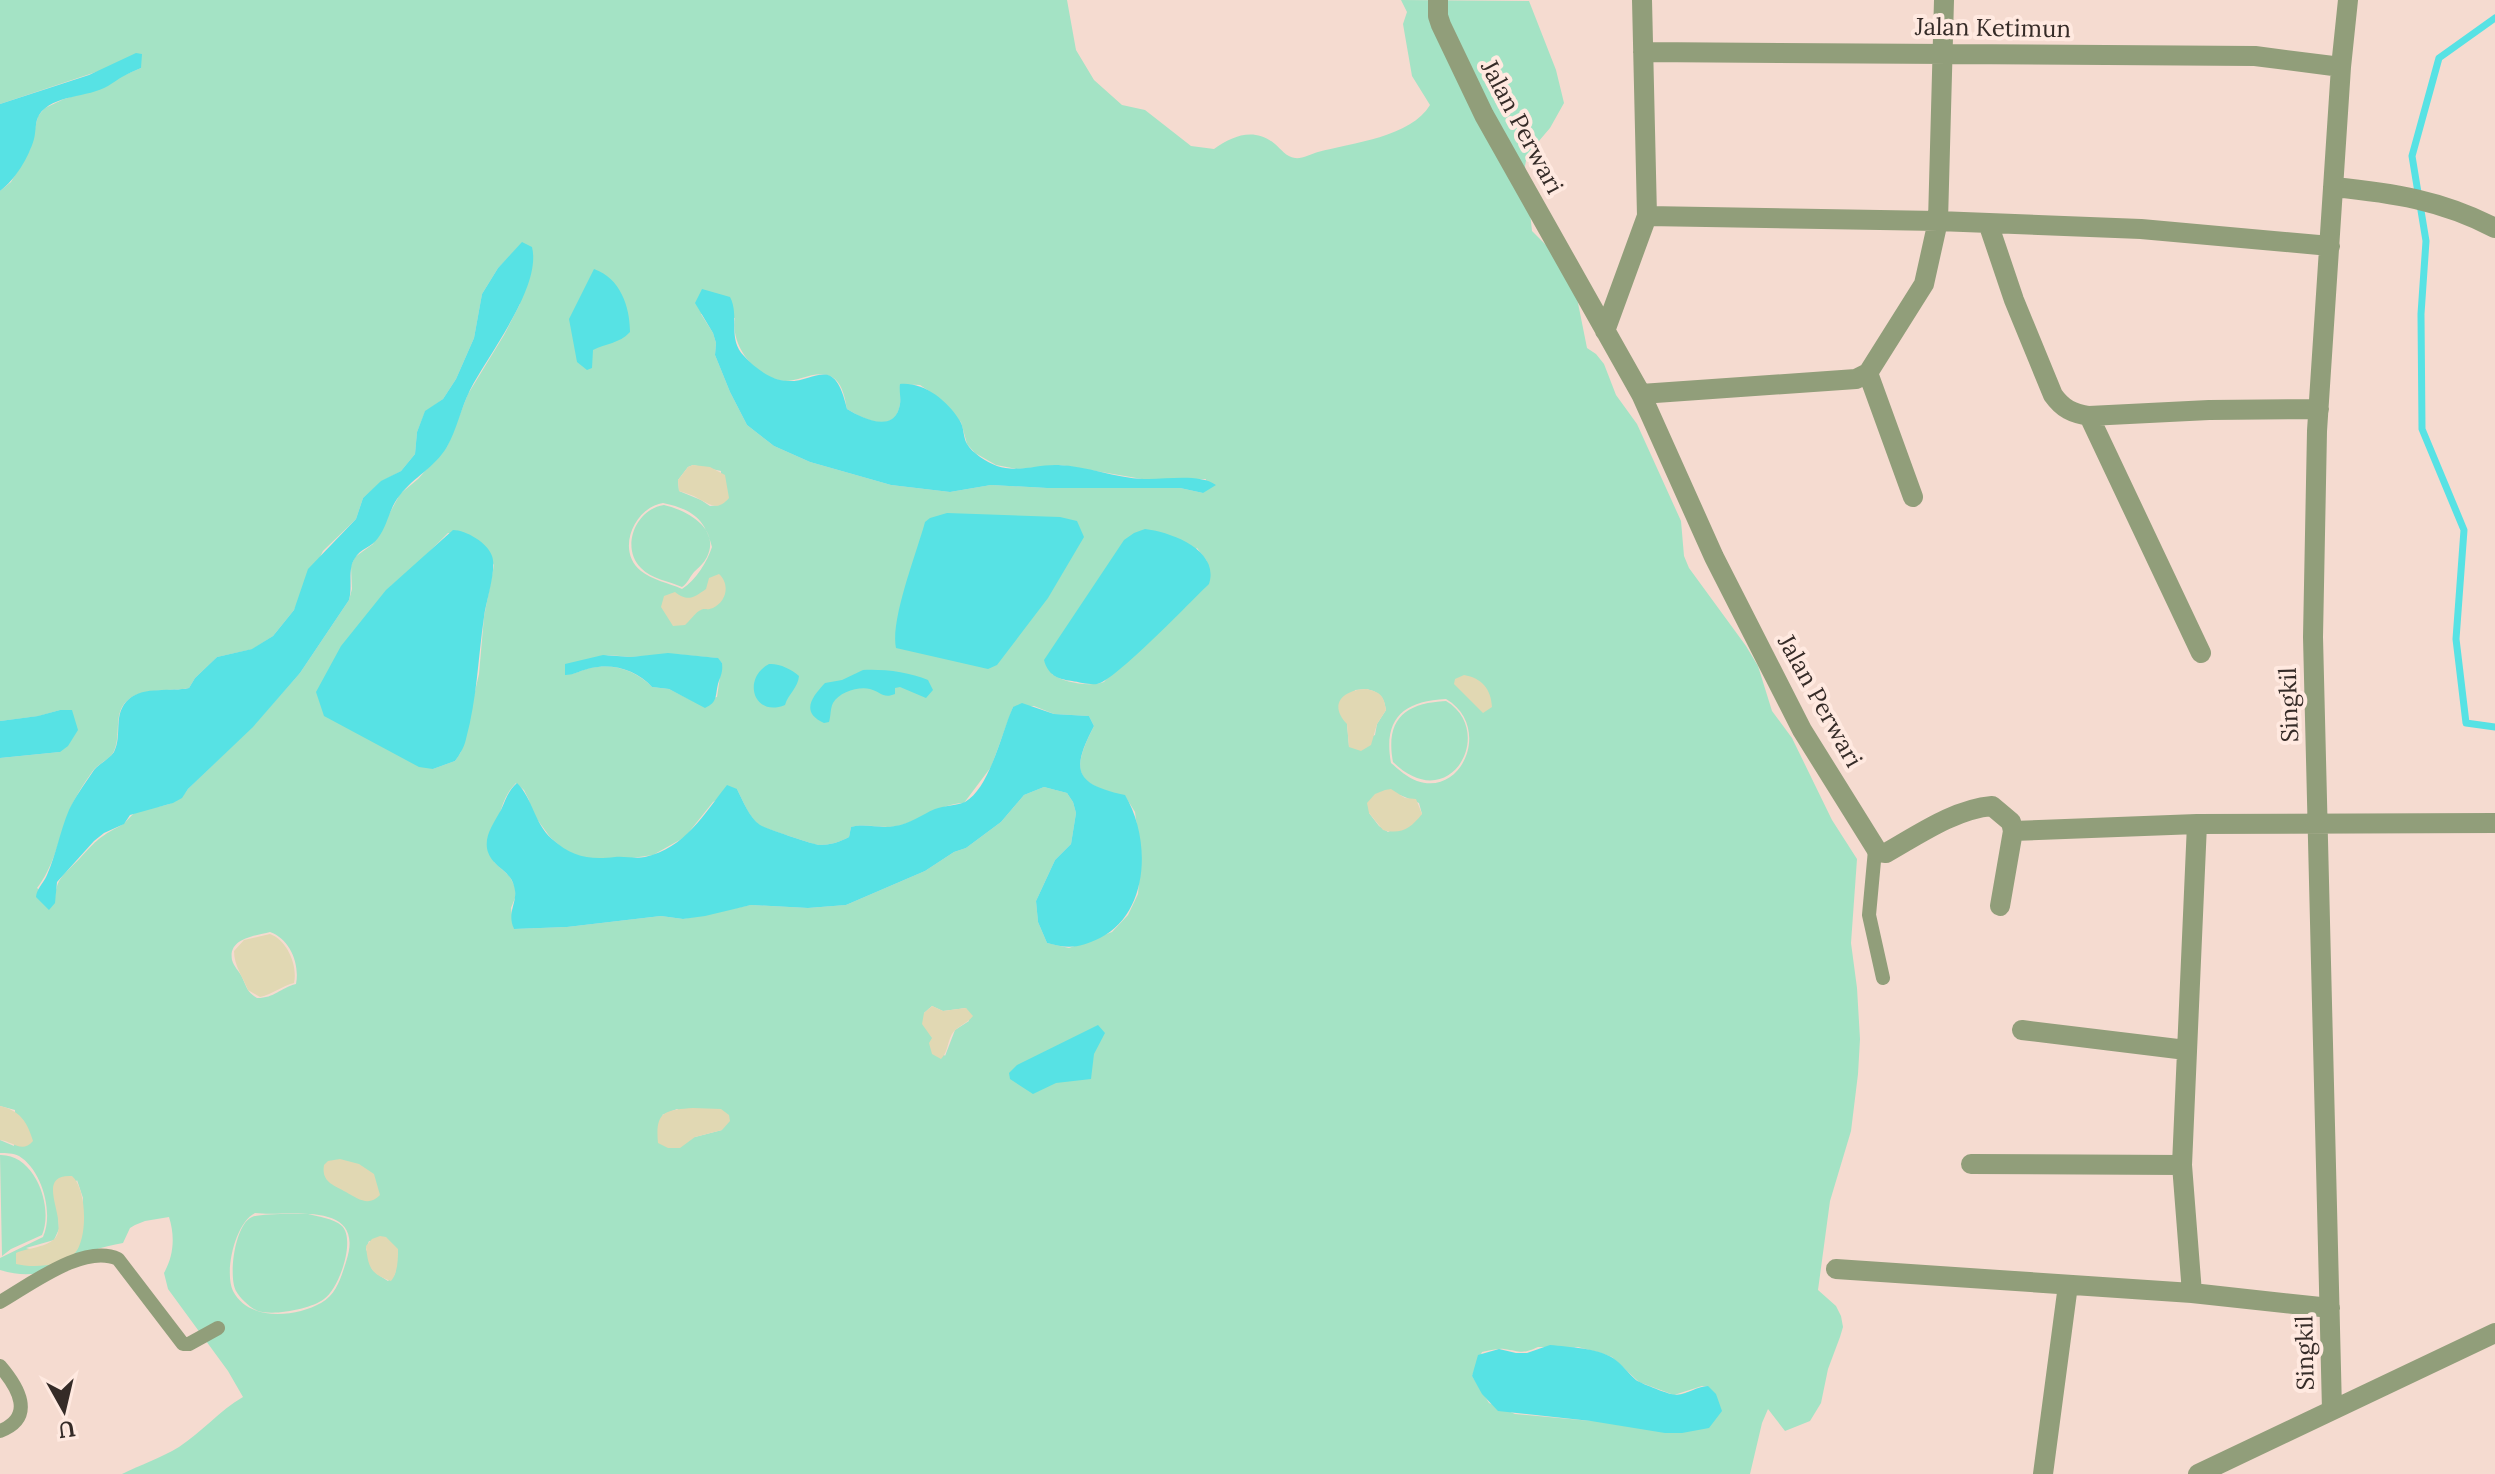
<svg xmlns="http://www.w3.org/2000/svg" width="2495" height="1474" font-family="Lora,serif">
<rect width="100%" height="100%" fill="#f5dbd0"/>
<path fill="#a4e3c5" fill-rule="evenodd" d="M 0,0 L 1067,0 L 1076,50 L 1094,80 L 1122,105 L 1145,110 L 1191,146 L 1214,149 C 1233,135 1255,127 1275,144 C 1281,149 1286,157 1295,158 C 1302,159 1311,154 1318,152 C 1352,143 1411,137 1430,105 L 1412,76 L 1403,24 L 1407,12 L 1401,0 L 1529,1 L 1556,70 L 1564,103 L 1550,128 L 1527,155 L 1525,166 L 1532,231 L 1557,256 L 1577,298 L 1587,348 L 1596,354 L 1604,364 L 1616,395 L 1637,424 L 1681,521 L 1684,556 L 1689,568 L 1746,646 L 1758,666 L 1772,711 L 1792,738 L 1832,820 L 1857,859 L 1851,943 L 1857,988 L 1860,1039 L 1858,1074 L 1851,1131 L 1830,1201 L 1818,1290 L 1836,1306 L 1841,1316 L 1843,1327 L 1840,1337 L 1828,1369 L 1821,1403 L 1810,1421 L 1785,1431 L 1768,1409 L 1762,1423 L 1750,1474 L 122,1474 C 140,1465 161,1458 179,1447 C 202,1432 219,1411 243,1397 L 228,1371 L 168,1289 L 164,1273 C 174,1255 175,1236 169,1217 L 145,1221 L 135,1225 L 130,1228 L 123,1243 C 113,1245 102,1247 92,1251 C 53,1264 43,1283 0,1270 L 0,1258 L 43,1237 C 54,1213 42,1170 19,1156 C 13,1153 6,1153 0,1153 L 0,1140 L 14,1146 L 15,1110 L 0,1106 L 0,758 L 60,752 L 60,710 L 39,716 L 0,721 L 0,191 L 11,182 L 30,150 L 38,116 L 45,108 L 64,99 L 107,86 L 115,79 L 141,68 L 99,71 L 0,104 ZM 522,243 L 520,304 L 504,335 L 468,394 L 447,447 L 418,479 L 400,494 L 373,544 L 355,557 L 351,566 L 352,589 L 349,600 L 300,673 L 253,726 L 188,789 C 176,808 158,805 139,811 C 130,814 128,822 120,826 C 99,837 97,840 81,857 C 65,875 55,876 55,903 L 37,888 C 53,868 59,839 68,815 C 73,800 83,785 92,772 C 98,763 110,760 114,751 C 122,734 112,712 129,699 C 142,688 173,691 189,688 L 195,678 L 217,657 L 253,649 L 273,636 L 294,610 L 323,551 L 356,519 L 363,498 L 381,482 L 401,471 L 415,454 L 417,432 L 425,412 L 443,399 L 456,379 L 474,338 L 482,294 L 498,268 ZM 701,314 L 735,318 C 730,346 756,379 785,381 C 801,381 820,367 835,379 C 843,386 845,399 847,409 C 862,418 895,436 900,404 C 901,398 900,390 900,384 L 920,385 L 929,391 L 961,422 L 967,444 L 975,453 L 996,465 L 1017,469 L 1061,465 L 1142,479 L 1206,479 L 1203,493 L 1180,488 L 1047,488 L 991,485 L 950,492 L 891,485 L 810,462 L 774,446 L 747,425 L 730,392 L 715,355 L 716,343 L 713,333 ZM 693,465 L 721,471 L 720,505 L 710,506 L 701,500 L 679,491 L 678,480 L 688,467 ZM 663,503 C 691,509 705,518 712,547 C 707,562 696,580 682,589 C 669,583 652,580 641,571 C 615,550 635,507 663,503 ZM 448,533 C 480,537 478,538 494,565 L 484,617 L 479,674 L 461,752 L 455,761 L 433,769 L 391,586 L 419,562 ZM 1197,548 L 1207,561 L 1104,682 C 1090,687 1064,683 1052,674 ZM 674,654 L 717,658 L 722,663 L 717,697 L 695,702 L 669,689 L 652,687 C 636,670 613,663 590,668 C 581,670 575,675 565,674 L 565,665 L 608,655 L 631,657 ZM 1366,689 C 1379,692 1384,696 1386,710 L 1377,724 L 1375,735 L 1349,747 L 1347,724 L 1355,690 ZM 1446,699 C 1492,726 1463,797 1417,781 C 1408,778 1398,769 1391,763 C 1383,719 1403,701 1446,699 ZM 1034,706 L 1054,714 L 1089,716 L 1094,726 C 1071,771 1074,784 1125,796 L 1135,812 L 1141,857 L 1138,894 L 1128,915 L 1112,932 L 1069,948 L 1047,943 L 1038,922 L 1036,901 L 1055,860 L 1071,844 L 1076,813 L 1073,802 L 1067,793 L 1044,787 L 1024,795 L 1001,822 L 966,848 L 954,852 L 925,871 L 846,905 L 808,908 L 751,905 L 683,919 L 661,916 L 567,927 L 514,929 L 511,908 L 515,898 L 515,887 L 510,877 L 494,862 C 497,835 496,803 516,783 L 524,790 L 529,800 L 531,811 L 550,837 L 567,852 L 586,858 L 632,858 L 653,855 L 685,837 L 713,802 L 737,789 C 743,801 749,817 760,826 C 765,828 815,845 819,845 C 830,845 840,842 849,837 L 851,827 C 867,823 882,829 897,826 C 921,821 939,804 964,803 L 991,767 L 1013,707 ZM 1400,795 L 1419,803 L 1422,814 L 1388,832 L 1379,826 L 1369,813 ZM 270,932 C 290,939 300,964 296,984 C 280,988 275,998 257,998 C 247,992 247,988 242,977 C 239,971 234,967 232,960 C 228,938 255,936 270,932 ZM 932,1006 L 943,1011 L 966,1008 L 969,1021 L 955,1030 L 945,1056 L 929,1033 L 924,1013 ZM 677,1109 L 722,1130 L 695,1137 L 662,1115 ZM 77,1180 L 83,1198 L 78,1248 L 65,1260 L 26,1248 L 54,1240 L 59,1229 L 58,1213 ZM 255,1213 C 290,1217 367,1199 346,1262 C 341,1277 337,1294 321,1303 C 296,1317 249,1322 233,1291 C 224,1272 235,1223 255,1213 ZM 369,1241 L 398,1251 L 395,1274 L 388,1281 C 364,1266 375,1271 366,1249 ZM 1538,1347 L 1578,1347 L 1601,1353 L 1612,1357 L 1639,1382 L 1674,1395 L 1702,1386 L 1708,1386 L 1591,1421 L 1515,1414 L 1489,1403 L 1472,1376 L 1482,1352 C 1489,1351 1497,1348 1504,1349 C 1520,1351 1521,1355 1538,1347 Z
M 664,505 C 686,510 721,528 707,557 C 704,563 699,567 694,572 C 689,578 688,583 682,587 C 669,581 651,579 641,568 C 620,547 636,509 664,505 Z
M 1446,701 C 1497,731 1450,818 1393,762 C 1385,719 1405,703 1446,701 Z
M 0,1155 C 35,1154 54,1207 42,1235 L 11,1249 L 2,1256 Z
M 308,1214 C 319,1217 333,1218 342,1226 C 356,1240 339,1289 324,1299 C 311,1309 274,1316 258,1311 C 250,1308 240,1298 236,1291 C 228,1276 235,1224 252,1217 C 260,1213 297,1214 308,1214 Z"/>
<path fill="#e1d8b3" d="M 693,465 L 710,467 L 725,475 L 729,498 C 718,511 711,505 699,499 C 693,495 685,493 679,491 L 678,480 L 688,467 Z
M 719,574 C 730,584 727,601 713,608 C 705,611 706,607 699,611 C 694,614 690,621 685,625 L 673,626 L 661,607 L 664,596 L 675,592 C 688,602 693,598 706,589 L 709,578 Z
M 1464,675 C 1482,678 1491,689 1492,707 L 1483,713 L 1454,684 L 1455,679 Z
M 1366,689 C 1380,692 1384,695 1386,710 L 1377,724 L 1371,745 L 1361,751 L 1349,747 L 1347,724 C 1328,704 1343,690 1366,689 Z
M 1385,790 L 1391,789 L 1405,798 L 1416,799 L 1422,814 C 1411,828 1401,835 1383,830 L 1369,813 L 1367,803 L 1375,794 Z
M 270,934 C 287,940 298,965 294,983 C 282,986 273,994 260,997 L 248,990 C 243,977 234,966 234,951 L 244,940 Z
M 932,1006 L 943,1011 L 966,1008 L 973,1016 C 967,1024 957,1026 952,1034 C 947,1043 948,1052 941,1059 L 932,1054 L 929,1043 L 932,1038 L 922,1024 L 924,1013 Z
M 0,1106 C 20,1111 27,1121 33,1141 C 22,1154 12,1141 0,1140 Z
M 693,1108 L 721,1109 L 729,1115 L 730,1121 L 722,1130 L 695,1137 L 680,1148 L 668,1148 L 658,1143 C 655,1112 664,1110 693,1108 Z
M 340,1159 L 359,1164 L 374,1174 L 380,1195 C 369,1207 358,1199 346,1192 C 334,1185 321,1182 324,1165 L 328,1161 Z
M 72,1176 C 87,1189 88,1238 75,1253 C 62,1267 32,1268 16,1264 L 16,1253 C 27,1248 49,1247 56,1237 C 68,1218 33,1174 72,1176 Z
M 380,1236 L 386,1237 L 398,1249 C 398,1259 398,1273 391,1281 C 370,1274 368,1266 366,1246 L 372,1239 Z"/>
<path fill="#57e2e4" d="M 136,53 L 142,54 L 141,68 C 126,74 120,78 108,86 C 88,98 53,94 39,115 C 35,122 36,131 34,139 C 29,157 15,180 0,191 L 0,104 L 89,75 Z
M 522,242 L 532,247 C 542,287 488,355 470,390 C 461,408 457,429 447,447 C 434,468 414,477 400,495 C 389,508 388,525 378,538 C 372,547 360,549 355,558 C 347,569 353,587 349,600 L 300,673 L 253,727 L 188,789 L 182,798 L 173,803 L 130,815 L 124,824 L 104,833 L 94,841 L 57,882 L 55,903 L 49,910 L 36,897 C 37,888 43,884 47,875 C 56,855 60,831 69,810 C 75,797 84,785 92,773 C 97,764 109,760 114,752 C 123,734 112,714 129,699 C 144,686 171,692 189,688 L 195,678 L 217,657 L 252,649 L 273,636 L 294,610 L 308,569 L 356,519 L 363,498 L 381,481 L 401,471 L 415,454 L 417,432 L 425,411 L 443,399 L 456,379 L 474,338 L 482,294 L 498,268 Z
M 594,269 C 620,278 630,306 630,332 C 619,344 606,343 593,350 L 592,368 L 587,370 L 577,362 L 569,319 Z
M 702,289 L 730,297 C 740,316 727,339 744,356 C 753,366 767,377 780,380 C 813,388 833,348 847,409 C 862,418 895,435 900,404 C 901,398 899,390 900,384 C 924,382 947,400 960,421 C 964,427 963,437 967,444 C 972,453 987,462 997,466 C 1017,473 1038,464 1058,465 C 1087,466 1115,478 1144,479 C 1165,480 1198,473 1216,485 L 1203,493 L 1180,488 L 1047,488 L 991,485 L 950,492 L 891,485 L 810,462 L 774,446 L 747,425 L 730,392 L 715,355 L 716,343 L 713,333 L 695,303 Z
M 947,513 L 1060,517 L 1077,521 L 1084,537 L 1048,598 L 997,665 L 988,669 L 896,648 C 890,620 917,552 925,522 L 930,518 Z
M 1145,529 C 1171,532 1220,550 1209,584 C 1192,600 1114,682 1097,684 C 1089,685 1079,682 1072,681 C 1057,679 1048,675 1044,660 L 1124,540 L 1134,533 Z
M 453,530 C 466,530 488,543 492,556 C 497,569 486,601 484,617 C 478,658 477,699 466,739 C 464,748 460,754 455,761 L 433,769 L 419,767 L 324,716 L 316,692 L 341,646 L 386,590 Z
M 668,653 L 718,658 L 722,663 C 723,672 721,675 718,684 C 715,696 718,702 705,708 L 669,689 L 652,687 C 637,670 613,663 591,668 C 581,670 575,675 565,675 L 565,664 L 603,655 L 631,657 Z
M 769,664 C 778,663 792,669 799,676 C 798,688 788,694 785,705 C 753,718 742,678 769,664 Z
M 863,670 C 884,669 909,672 928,680 L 933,690 L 926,698 L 900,687 L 895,688 L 895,694 C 883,699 881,692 870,689 C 859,686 839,692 833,703 C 830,709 831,716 829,722 L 824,723 C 800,712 812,697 825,683 L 842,680 Z
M 1022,703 L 1054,714 L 1089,716 L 1094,726 C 1071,770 1074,784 1125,795 C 1151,838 1150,913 1100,938 C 1080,948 1068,949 1047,943 L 1038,922 L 1036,901 L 1055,860 L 1071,844 L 1076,813 L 1073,802 L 1067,793 L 1044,787 L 1024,795 L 1001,822 L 966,848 L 954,852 L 925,871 L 846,905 L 808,908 L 751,905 L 705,916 L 683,919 L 661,916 L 567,927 L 514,929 C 506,911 519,902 514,886 C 511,874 501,870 494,862 C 478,844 492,826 501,810 C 506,799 508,791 517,783 C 533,799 534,823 552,839 C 572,857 589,860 615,857 C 625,856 635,859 645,857 C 685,848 704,814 727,785 L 737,789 C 743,801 749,817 760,825 C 764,828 815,845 819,845 C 830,845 840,842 849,837 L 851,827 C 866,823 880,829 895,826 C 910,824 921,815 935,809 C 943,806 959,805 965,802 C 990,788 1002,731 1013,707 Z
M 60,710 L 72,710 L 78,730 L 68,746 L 60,752 L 0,758 L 0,721 L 38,716 Z
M 1098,1025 L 1105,1033 L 1094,1054 L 1091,1079 L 1056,1083 L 1033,1094 L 1010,1079 L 1009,1073 L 1017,1065 Z
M 1550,1345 C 1569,1347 1597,1348 1613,1358 C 1622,1364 1628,1373 1636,1380 C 1640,1383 1666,1393 1671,1394 C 1684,1398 1695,1386 1708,1386 L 1716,1394 L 1722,1411 L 1709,1428 L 1682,1433 L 1665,1433 L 1591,1421 L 1498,1411 L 1482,1394 L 1472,1376 L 1478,1355 L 1499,1349 L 1516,1353 L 1527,1353 Z"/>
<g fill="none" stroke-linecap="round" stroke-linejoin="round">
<path stroke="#57e2e4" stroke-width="7" d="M 2495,18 L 2439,58 L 2412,156 L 2426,241 L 2421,314 L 2422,429 L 2464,530 L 2456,639 L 2466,723 L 2495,727"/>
<path stroke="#919e7a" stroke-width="14" d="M 1875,850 L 1869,915 L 1883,978
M 0,1302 C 30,1285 84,1243 118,1259 L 183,1344 L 189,1344 L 218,1328
M 0,1366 C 18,1387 36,1417 0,1431"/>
<path stroke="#919e7a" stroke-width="20" d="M 1438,0 L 1438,16 L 1441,25 L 1484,115 L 1641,394 L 1714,557 L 1802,730 L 1878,852 L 1886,853 C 1918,835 1955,809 1992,806 L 2011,822 L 2013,831 L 2197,824 L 2495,823
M 1643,52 L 2255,56 L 2341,67
M 2333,187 C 2393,193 2441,200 2495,228
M 1647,216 L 1938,221 L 2141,229 L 2330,246
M 1988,223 L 2014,300 L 2053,395 C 2063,409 2072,413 2089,416 L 2209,410 L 2319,409
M 1605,331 L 1647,216 L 1642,0
M 1868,373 L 1913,497
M 1641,394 L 1856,379 L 1868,373 L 1924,284 L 1938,221 L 1944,0
M 2089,416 L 2201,653
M 2000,906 L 2013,831
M 2022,1030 L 2186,1050
M 1971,1164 L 2182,1165
M 1836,1269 L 2192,1293 L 2182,1165 L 2197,824
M 2192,1293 L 2330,1308
M 2332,1410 L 2313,637 L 2317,431 L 2341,67 L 2348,0
M 2043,1474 L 2068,1285
M 2198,1474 L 2495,1333"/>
</g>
<g text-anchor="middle" stroke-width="8" stroke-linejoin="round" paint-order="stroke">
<g font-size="24" fill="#352b27" stroke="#ffe9e0">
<text transform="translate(1993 28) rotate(1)" y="8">Jalan Ketimun</text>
<text transform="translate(1522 127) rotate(62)" y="8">Jalan Perwari</text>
<text transform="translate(1820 701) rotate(61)" y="8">Jalan Perwari</text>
<text transform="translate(2289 705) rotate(-92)" y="8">Singkil</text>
<text transform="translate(2305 1353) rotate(-91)" y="8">Singkil</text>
</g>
</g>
<g transform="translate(64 1410) rotate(172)" stroke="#ffe9e0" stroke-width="6" paint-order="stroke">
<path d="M0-6L14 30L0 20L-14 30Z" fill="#352b27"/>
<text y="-12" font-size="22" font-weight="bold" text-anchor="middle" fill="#352b27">U</text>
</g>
</svg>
